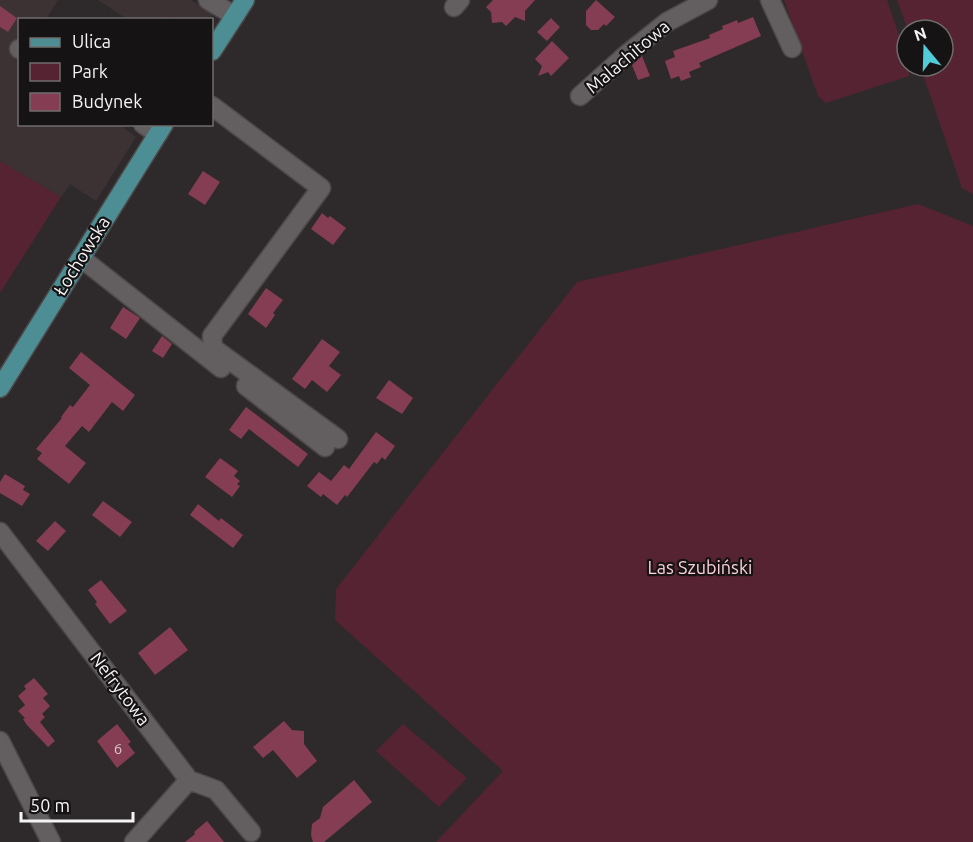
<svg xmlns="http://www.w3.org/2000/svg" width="973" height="842" font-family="Ubuntu,sans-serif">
<rect width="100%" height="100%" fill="#2e2a2b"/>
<path fill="#3c3234" d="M 0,0 L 58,0 L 46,19 L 20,20 L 20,124 L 120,125 L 136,137 L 96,201 L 70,184 L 61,197 L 0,161 Z
M 98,0 L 191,0 L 213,14 L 209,19 L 178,19 L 172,17 L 170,19 L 127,19 Z"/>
<path fill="#552332" d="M 784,0 L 887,0 L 907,59 L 907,66 L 910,68 L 909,76 L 826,103 L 818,96 Z
M 897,0 L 973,0 L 973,194 L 962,188 L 920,66 L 943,66 L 943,30 L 908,30 Z
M 0,161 L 61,197 L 0,293 Z
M 918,204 L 973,226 L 973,842 L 436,842 L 503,771 L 335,620 L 336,589 L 577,282 Z
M 403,724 L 467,778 L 439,807 L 376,751 Z"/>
<path fill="#843d52" d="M 493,0 L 535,0 L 525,11 L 525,21 L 515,17 L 506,26 L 502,22 L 492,23 L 491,12 L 486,7 Z
M 596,0 L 615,17 L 606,26 L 604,24 L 598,30 L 591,30 L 586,25 L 586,11 Z
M 0,6 L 17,18 L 8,32 L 0,27 Z
M 753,17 L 761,36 L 699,63 L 701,67 L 689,72 L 691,77 L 681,81 L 679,76 L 671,79 L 665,61 L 675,57 L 673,51 L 710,38 L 709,35 L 723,29 L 722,26 L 730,23 L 737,20 L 738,23 Z
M 551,18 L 560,27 L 547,41 L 537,32 Z
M 552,41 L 569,58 L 551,76 L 548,72 L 538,76 L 542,66 L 535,59 Z
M 642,56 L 650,76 L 638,80 L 632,65 Z
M 203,171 L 220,182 L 205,205 L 188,194 Z
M 322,213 L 328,218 L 330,216 L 346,228 L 333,245 L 311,229 Z
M 266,288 L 283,300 L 273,313 L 275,315 L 266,328 L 248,314 Z
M 123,307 L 140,318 L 126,339 L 110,328 Z
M 162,336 L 172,344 L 163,358 L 152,351 Z
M 322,339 L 340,352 L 329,366 L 341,375 L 327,392 L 312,380 L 305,389 L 292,379 Z
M 81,352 L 135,395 L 123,411 L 112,402 L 89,432 L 82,426 L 65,446 L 86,463 L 69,484 L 37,459 L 42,453 L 36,449 L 62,418 L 61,417 L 70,405 L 73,407 L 90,385 L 69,368 Z
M 389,380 L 413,398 L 402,414 L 376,398 Z
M 246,407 L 308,454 L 298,467 L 249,429 L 241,439 L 229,430 Z
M 376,432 L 395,446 L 385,460 L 382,457 L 377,464 L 374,462 L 347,497 L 345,495 L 337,505 L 323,494 L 321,497 L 307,486 L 319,472 L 331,481 L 344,465 L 349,469 Z
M 220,458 L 238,471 L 234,476 L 240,481 L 237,484 L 240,486 L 232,497 L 205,477 Z
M 5,474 L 25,486 L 23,490 L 30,494 L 22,506 L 0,493 L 0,482 Z
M 103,501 L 132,522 L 120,537 L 92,515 Z
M 198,504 L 219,521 L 221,518 L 243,535 L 233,548 L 190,515 Z
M 55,521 L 66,531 L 48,551 L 36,541 Z
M 101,580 L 127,611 L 110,624 L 95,604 L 97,602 L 88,590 Z
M 170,627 L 188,650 L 155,675 L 138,653 Z
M 34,678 L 48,694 L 43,698 L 50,706 L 42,714 L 45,717 L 40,722 L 55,741 L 48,747 L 27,725 L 23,719 L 25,718 L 18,711 L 25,705 L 18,696 L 26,689 L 24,686 Z
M 284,721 L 292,730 L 304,731 L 304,744 L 317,761 L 297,778 L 273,750 L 263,758 L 253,747 Z
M 117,724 L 131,742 L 128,744 L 135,753 L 117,768 L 97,741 Z
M 354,780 L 372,802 L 324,842 L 313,842 L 311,835 L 312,824 L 320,818 L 323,807 Z
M 207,821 L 224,842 L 185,842 L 195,834 L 194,832 Z"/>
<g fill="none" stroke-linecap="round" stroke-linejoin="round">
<defs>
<path id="minor" d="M 208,0 L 235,16
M 770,0 L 792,48
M 454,7 L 460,0
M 19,49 L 20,49
M 580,96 L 627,54 L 667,22 L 708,0
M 212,106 L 321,188 L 212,336 L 213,348 L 338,439
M 143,124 L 158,134
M 81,258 L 221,368
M 246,386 L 325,447
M 0,532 L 189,780 L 216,790 L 251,832
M 0,741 L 51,842
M 134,842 L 189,780"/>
<path id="major" d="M 212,51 L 245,0
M 0,388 L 164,124"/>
</defs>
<use href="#minor" stroke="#4c4849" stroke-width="21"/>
<use href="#major" stroke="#4c4849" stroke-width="21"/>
<use href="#minor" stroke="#635e5f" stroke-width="18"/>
<use href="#major" stroke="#4d8e95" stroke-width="18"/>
</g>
<g text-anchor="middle" stroke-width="4.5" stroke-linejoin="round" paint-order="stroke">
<g font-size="15" fill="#dac6cc">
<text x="118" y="754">6</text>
</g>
<g font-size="18" fill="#f6f3f4" stroke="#151313">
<text transform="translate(628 57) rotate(-40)" y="6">Malachitowa</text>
<text transform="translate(82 256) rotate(-58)" y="6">Łochowska</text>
<text transform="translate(120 689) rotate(53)" y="6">Nefrytowa</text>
</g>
<g font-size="18" fill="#fdd0da" stroke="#151313">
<text x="700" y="574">Las Szubiński</text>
</g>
</g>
<rect x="18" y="18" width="195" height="108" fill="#151313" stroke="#6f6d6d" stroke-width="1.5"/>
<rect x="30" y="38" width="30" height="9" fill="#4d8e95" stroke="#6f6d6d" stroke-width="1.5"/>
<text x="72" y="48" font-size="18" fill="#f6f3f4">Ulica</text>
<rect x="30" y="63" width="30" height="18" fill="#552332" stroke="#6f6d6d" stroke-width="1.5"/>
<text x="72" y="78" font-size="18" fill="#f6f3f4">Park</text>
<rect x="30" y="93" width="30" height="18" fill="#843d52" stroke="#6f6d6d" stroke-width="1.5"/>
<text x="72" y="108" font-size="18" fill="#f6f3f4">Budynek</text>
<g transform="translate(925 48) rotate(341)"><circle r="28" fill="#151313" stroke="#6f6d6d" stroke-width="1.5"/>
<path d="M0-4.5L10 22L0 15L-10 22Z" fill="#52cbd8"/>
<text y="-9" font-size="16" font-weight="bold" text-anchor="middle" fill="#f6f3f4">N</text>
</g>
<path d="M21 812v9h112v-9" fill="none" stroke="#f6f3f4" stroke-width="3"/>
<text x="30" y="812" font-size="18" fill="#f6f3f4" stroke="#151313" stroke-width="4.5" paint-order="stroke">50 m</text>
</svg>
